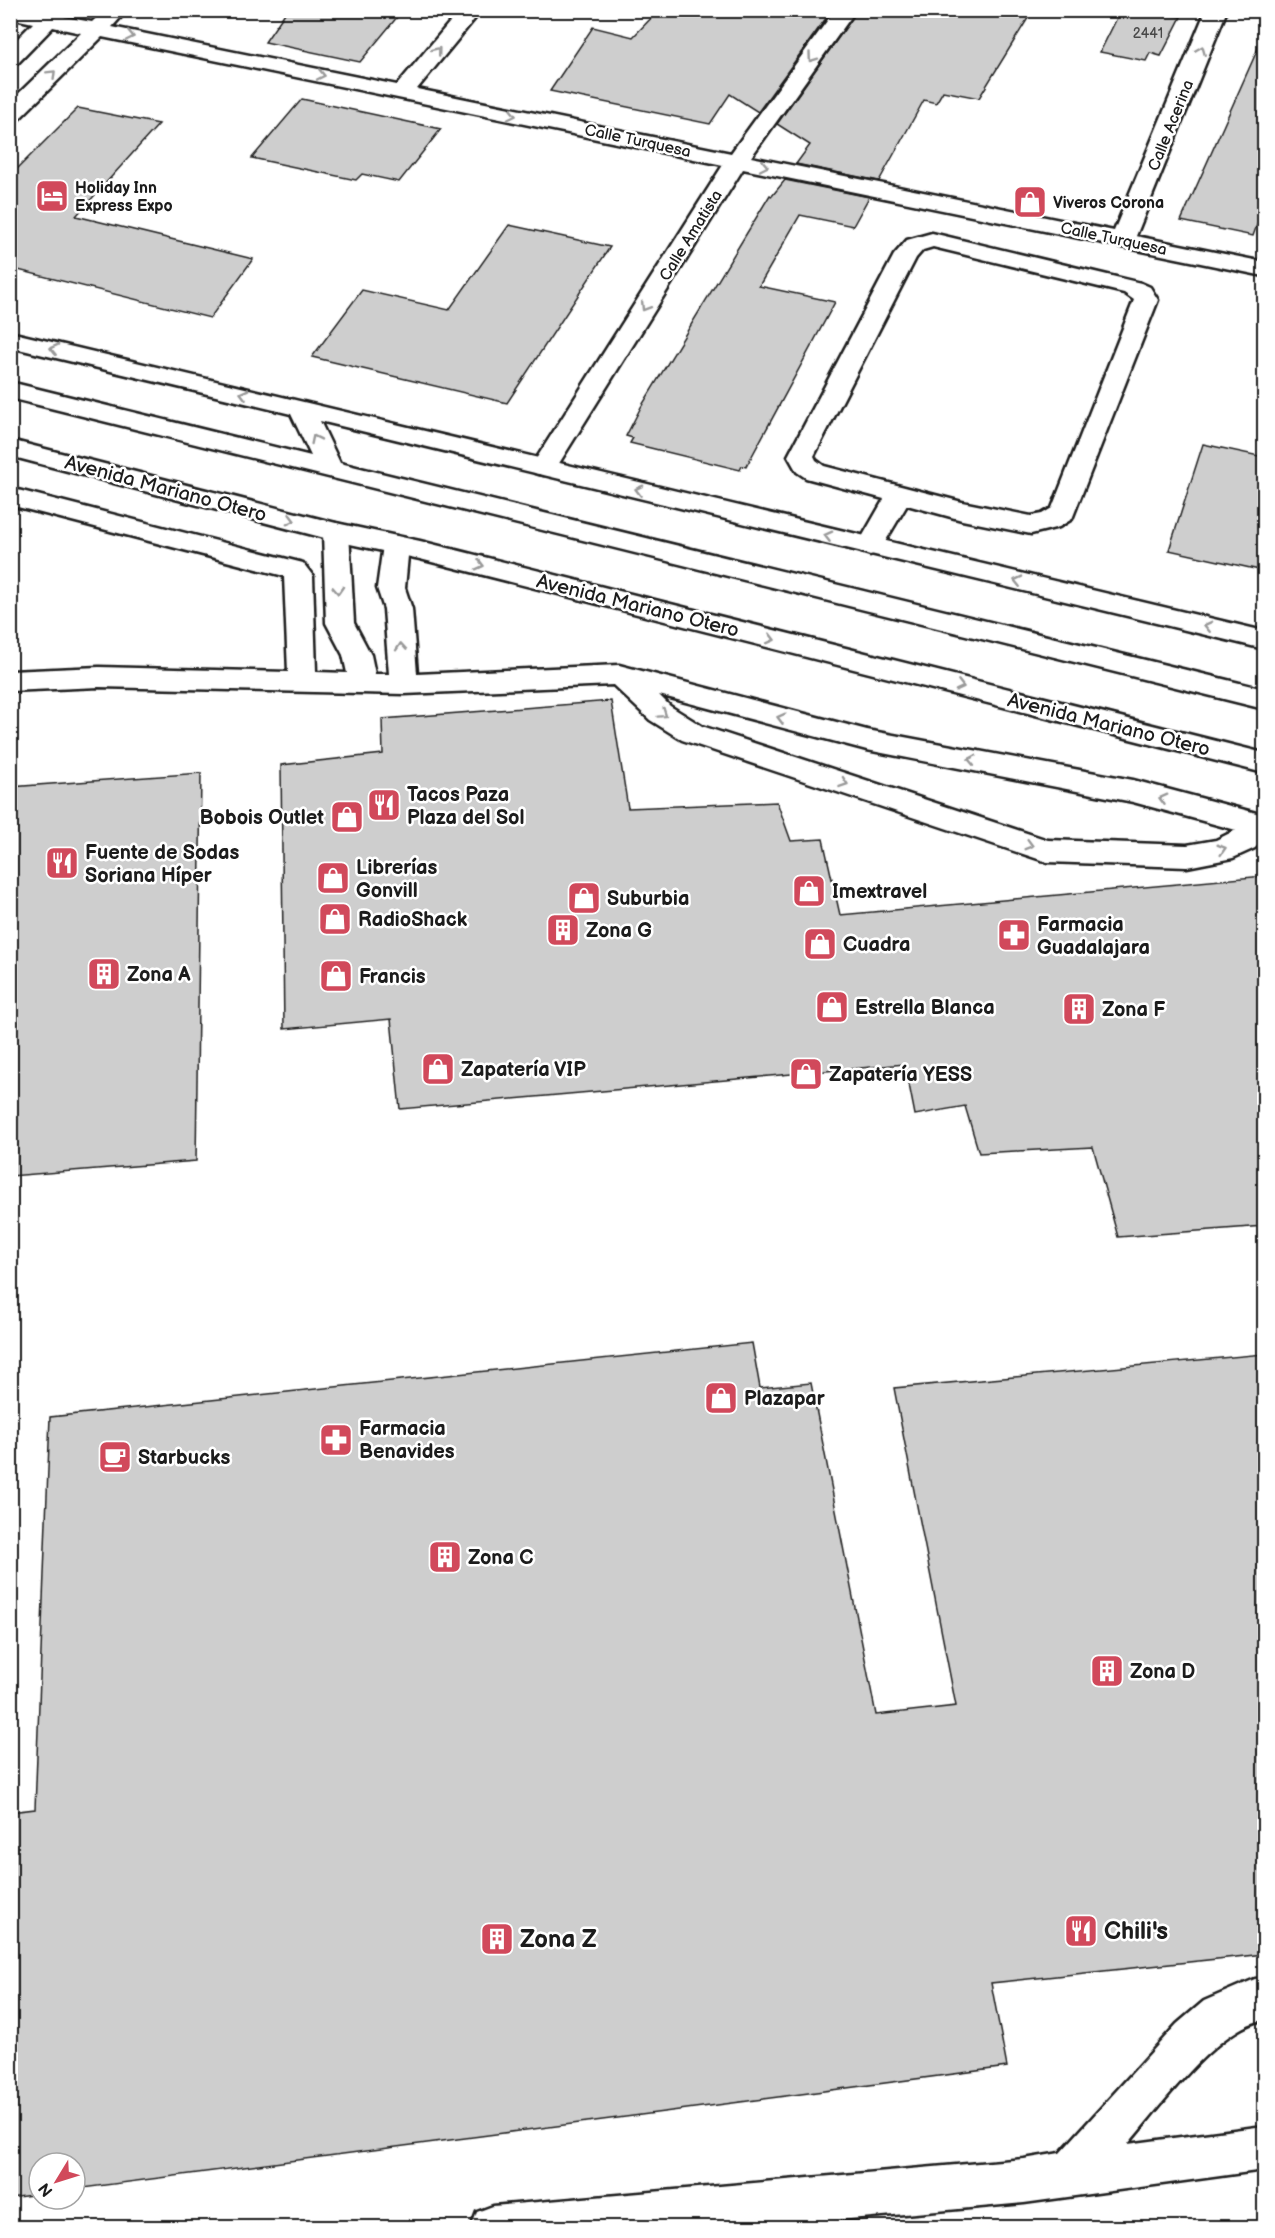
<svg xmlns="http://www.w3.org/2000/svg" width="1275" height="2238" font-family="'Balsamiq Sans',sans-serif">
<rect width="100%" height="100%" fill="#fff"/>
<filter id="ink" filterUnits="userSpaceOnUse"><feTurbulence type="fractalNoise" baseFrequency=".0167" numOctaves="2"/><feDisplacementMap in="SourceGraphic" scale="12" xChannelSelector="R" yChannelSelector="G"/><feConvolveMatrix kernelMatrix="1 2 1 2 8 2 1 2 1" color-interpolation-filters="sRGB"/></filter>
<g filter="url(#ink)">
<path fill="#cecece" stroke="#1c1c1c" stroke-width="1.5" d="M 287,10 L 403,10 L 360,62 L 265,42 Z
M 659,10 L 832,10 L 758,112 L 730,94 L 710,124 L 550,91 L 593,27 L 633,37 Z
M 858,10 L 1033,10 L 979,98 L 943,91 L 936,103 L 924,100 L 879,181 L 796,164 L 810,145 L 777,124 Z
M 1121,10 L 1144,10 L 1181,17 L 1161,56 L 1150,53 L 1146,61 L 1100,52 Z
M 1264,35 L 1264,206 L 1253,236 L 1181,221 Z
M 302,99 L 441,129 L 399,182 L 362,174 L 356,180 L 252,158 Z
M 78,108 L 159,124 L 76,216 L 253,259 L 210,318 L 10,268 L 10,176 Z
M 785,180 L 869,197 L 853,226 L 800,215 L 759,286 L 835,302 L 746,467 L 742,466 L 740,470 L 630,443 L 633,438 L 626,436 L 641,407 L 770,195 L 772,196 Z
M 509,225 L 610,247 L 507,403 L 312,357 L 362,290 L 449,310 Z
M 1203,444 L 1264,457 L 1264,571 L 1169,550 Z
M 611,701 L 628,808 L 777,802 L 791,841 L 823,839 L 840,915 L 1264,876 L 1264,1226 L 1118,1237 L 1093,1147 L 979,1153 L 965,1106 L 915,1115 L 905,1064 L 400,1109 L 391,1019 L 284,1029 L 281,765 L 383,754 L 382,719 Z
M 201,773 L 196,1161 L 10,1176 L 10,787 Z
M 752,1343 L 760,1388 L 811,1383 L 876,1715 L 956,1706 L 894,1388 L 1264,1354 L 1264,1954 L 991,1983 L 1007,2067 L 75,2189 L 75,2163 L 39,2163 L 39,2194 L 10,2198 L 10,1812 L 35,1809 L 50,1417 Z"/>
<g fill="none" stroke-linecap="round" stroke-linejoin="round">
<defs>
<path id="minor" d="M 10,10 L 44,13 L 46,10 L 69,10 L 64,17 L 92,22 C 101,14 105,9 117,13 L 121,17 L 112,27 L 397,85 L 460,10 L 482,10 L 417,89 L 731,153 L 835,10 L 856,10 L 751,157 L 1114,231 L 1206,10 L 1227,10 L 1136,236 L 1264,262 L 1264,276 L 743,169 L 553,473 L 544,475 L 535,473 L 531,467 L 723,165 L 102,37 L 18,120 L 10,122 L 10,102 L 81,33 L 53,27 L 18,63 L 10,64 L 10,46 L 33,23 L 10,18 Z
M 932,233 L 1141,283 L 1150,287 L 1158,300 L 1072,519 L 1059,527 L 1031,534 L 962,520 L 907,505 L 879,552 L 870,555 L 861,552 L 857,546 L 884,499 L 806,478 L 797,472 L 788,456 L 894,255 L 907,240 ZM 933,247 L 1124,293 L 1134,300 L 1052,508 L 1042,514 L 1031,516 L 962,502 L 824,466 L 816,460 L 814,456 L 916,258 L 923,250 Z
M 10,488 L 303,563 L 313,576 L 316,672 L 347,673 L 343,655 L 326,623 L 323,532 L 327,526 L 336,523 L 345,526 L 349,532 L 354,623 L 371,655 L 375,674 L 389,674 L 384,609 L 377,588 L 383,545 L 387,539 L 396,536 L 405,539 L 409,545 L 405,588 L 412,609 L 417,674 L 619,665 L 867,730 L 1133,780 L 1260,814 L 1264,815 L 1264,838 L 1255,848 L 1233,858 L 1187,867 L 1047,862 L 682,740 L 650,720 L 613,685 L 404,694 L 99,687 L 10,691 L 10,671 L 99,667 L 288,672 L 284,576 L 10,505 ZM 659,695 L 867,750 L 1133,802 L 1236,830 L 1216,840 L 1187,845 L 1048,840 L 702,726 L 670,706 Z
M 1264,1978 L 1264,2020 C 1217,2027 1159,2108 1128,2144 L 1264,2126 L 1264,2170 L 1024,2203 L 751,2228 L 471,2228 L 477,2212 L 493,2206 L 1024,2159 L 1060,2153 L 1177,2024 L 1204,2001 L 1255,1979 Z"/>
<path id="major" d="M 10,332 L 1264,631 L 1264,649 L 320,421 L 340,463 L 1264,689 L 1264,709 L 10,398 L 10,382 L 311,456 L 291,414 L 10,347 Z
M 10,440 L 336,523 L 420,541 L 1264,753 L 1264,773 L 420,559 L 336,541 L 10,456 Z"/>
</defs>
<use href="#minor" stroke="#1c1c1c" stroke-width="5"/>
<use href="#major" stroke="#1c1c1c" stroke-width="5"/>
<use href="#minor" fill="#fff" fill-rule="evenodd"/>
<use href="#major" fill="#fff" fill-rule="evenodd"/>
</g>
<defs><path id="oneway-chevron" d="M-2-3.5L2.5 0L-2 3.5" fill="none" stroke-width="1.6" stroke-linecap="round" stroke-linejoin="round" transform="scale(1.5)"/></defs>
<g stroke="#999">
<use href="#oneway-chevron" transform="translate(130 36) rotate(12)"/>
<use href="#oneway-chevron" transform="translate(1201 50) rotate(-68)"/>
<use href="#oneway-chevron" transform="translate(437 51) rotate(-51)"/>
<use href="#oneway-chevron" transform="translate(812 58) rotate(126)"/>
<use href="#oneway-chevron" transform="translate(52 74) rotate(-45)"/>
<use href="#oneway-chevron" transform="translate(321 75) rotate(12)"/>
<use href="#oneway-chevron" transform="translate(512 115) rotate(12)"/>
<use href="#oneway-chevron" transform="translate(764 166) rotate(12)"/>
<use href="#oneway-chevron" transform="translate(645 307) rotate(122)"/>
<use href="#oneway-chevron" transform="translate(54 349) rotate(-167)"/>
<use href="#oneway-chevron" transform="translate(244 394) rotate(-166)"/>
<use href="#oneway-chevron" transform="translate(315 439) rotate(-116)"/>
<use href="#oneway-chevron" transform="translate(639 490) rotate(-166)"/>
<use href="#oneway-chevron" transform="translate(291 520) rotate(15)"/>
<use href="#oneway-chevron" transform="translate(828 536) rotate(-166)"/>
<use href="#oneway-chevron" transform="translate(480 565) rotate(14)"/>
<use href="#oneway-chevron" transform="translate(1018 581) rotate(-167)"/>
<use href="#oneway-chevron" transform="translate(338 590) rotate(87)"/>
<use href="#oneway-chevron" transform="translate(1208 626) rotate(-167)"/>
<use href="#oneway-chevron" transform="translate(771 639) rotate(14)"/>
<use href="#oneway-chevron" transform="translate(401 647) rotate(-94)"/>
<use href="#oneway-chevron" transform="translate(960 686) rotate(14)"/>
<use href="#oneway-chevron" transform="translate(663 714) rotate(35)"/>
<use href="#oneway-chevron" transform="translate(781 718) rotate(-165)"/>
<use href="#oneway-chevron" transform="translate(972 760) rotate(-169)"/>
<use href="#oneway-chevron" transform="translate(844 783) rotate(19)"/>
<use href="#oneway-chevron" transform="translate(1163 799) rotate(-165)"/>
<use href="#oneway-chevron" transform="translate(1029 845) rotate(16)"/>
<use href="#oneway-chevron" transform="translate(1222 849) rotate(-17)"/>
</g>
</g>
<defs>
<symbol id="hotel-square" viewBox="-11 -11 22 22"><rect x="-9" y="-9" width="18" height="18" rx="4" fill="#d1495b" stroke="#fff"/><path d="M-6-4.5h1.5V1H6V5H4.5V3h-9V5H-6ZM-4 0a1.8 1.8 0 1 1 3.6 0ZM.5 0V-2.5h3Q6-2.5 6 0Z" fill="#fff"/></symbol>
<symbol id="shop-square" viewBox="-11 -11 22 22"><rect x="-9" y="-9" width="18" height="18" rx="4" fill="#d1495b" stroke="#fff"/><path d="M-5-2.5h2.3a2.7 3.5 0 0 1 5.4 0H5L5.5 6h-11ZM-1.5-2.5h3a1.5 2.3 0 0 0-3 0Z" fill="#fff"/></symbol>
<symbol id="restaurant-square" viewBox="-11 -11 22 22"><rect x="-9" y="-9" width="18" height="18" rx="4" fill="#d1495b" stroke="#fff"/><path d="M-5-6h1v4h1v-4h1v4h1v-4h1v5L-1.5 .5V6h-2V.5L-5-1ZM5-6V6H3V1.5H1.5Q1.5-4 5-6Z" fill="#fff"/></symbol>
<symbol id="building-square" viewBox="-11 -11 22 22"><rect x="-9" y="-9" width="18" height="18" rx="4" fill="#d1495b" stroke="#fff"/><path d="M-4-6H4V6H1V3H-1V6H-4ZM-2.5-4.3h1.7v1.8h-1.7ZM.8-4.3h1.7v1.8H.8ZM-2.5-1h1.7V.8h-1.7ZM.8-1h1.7V.8H.8Z" fill="#fff"/></symbol>
<symbol id="pharmacy-square" viewBox="-11 -11 22 22"><rect x="-9" y="-9" width="18" height="18" rx="4" fill="#d1495b" stroke="#fff"/><path d="M-2-6h4v4h4v4h-4v4h-4v-4h-4v-4h4Z" fill="#fff"/></symbol>
<symbol id="cafe-square" viewBox="-11 -11 22 22"><rect x="-9" y="-9" width="18" height="18" rx="4" fill="#d1495b" stroke="#fff"/><path d="M-5.5-4.5H6V0H3Q3 3.5 0 3.5H-2.5Q-5.5 3.5-5.5 0ZM3-3.2v2h1.7v-2ZM-6 4.5H4V6H-6Z" fill="#fff"/></symbol>
</defs>
<g fill-rule="evenodd">
<use href="#hotel-square" x="33" y="177" width="38" height="38"/>
<use href="#shop-square" x="1011" y="183" width="38" height="38"/>
<use href="#restaurant-square" x="365" y="786" width="38" height="38"/>
<use href="#shop-square" x="328" y="798" width="38" height="38"/>
<use href="#restaurant-square" x="43" y="844" width="38" height="38"/>
<use href="#shop-square" x="314" y="859" width="38" height="38"/>
<use href="#shop-square" x="790" y="872" width="38" height="38"/>
<use href="#shop-square" x="565" y="879" width="38" height="38"/>
<use href="#shop-square" x="316" y="900" width="38" height="38"/>
<use href="#building-square" x="544" y="911" width="38" height="38"/>
<use href="#pharmacy-square" x="995" y="916" width="38" height="38"/>
<use href="#shop-square" x="801" y="925" width="38" height="38"/>
<use href="#building-square" x="85" y="955" width="38" height="38"/>
<use href="#shop-square" x="317" y="957" width="38" height="38"/>
<use href="#shop-square" x="813" y="988" width="38" height="38"/>
<use href="#building-square" x="1060" y="990" width="38" height="38"/>
<use href="#shop-square" x="419" y="1050" width="38" height="38"/>
<use href="#shop-square" x="787" y="1055" width="38" height="38"/>
<use href="#shop-square" x="702" y="1379" width="38" height="38"/>
<use href="#pharmacy-square" x="317" y="1421" width="38" height="38"/>
<use href="#cafe-square" x="96" y="1438" width="38" height="38"/>
<use href="#building-square" x="426" y="1538" width="38" height="38"/>
<use href="#building-square" x="1088" y="1652" width="38" height="38"/>
<use href="#restaurant-square" x="1062" y="1912" width="38" height="38"/>
<use href="#building-square" x="478" y="1920" width="38" height="38"/>
</g>
<g text-anchor="middle" stroke-width="5" stroke-linejoin="round" paint-order="stroke">
<g font-size="14" fill="#484848">
<text x="1148" y="38">2441</text>
</g>
<g font-size="16" fill="#1c1c1c" stroke="#fff">
<text transform="translate(1170 125) rotate(-68)" y="6">Calle Acerina</text>
<text transform="translate(638 140) rotate(12)" y="6">Calle Turquesa</text>
<text transform="translate(690 235) rotate(-58)" y="6">Calle Amatista</text>
<text transform="translate(1114 238) rotate(12)" y="6">Calle Turquesa</text>
</g>
<g font-size="16" font-weight="bold" fill="#1c1c1c" stroke="#fff" text-anchor="start">
<text x="75" y="193">Holiday Inn<tspan x="75" dy="18">Express Expo</tspan></text>
<text x="1053" y="208">Viveros Corona</text>
</g>
<g font-size="20" fill="#1c1c1c" stroke="#fff">
<text transform="translate(166 488) rotate(15)" y="7">Avenida Mariano Otero</text>
<text transform="translate(638 605) rotate(14)" y="7">Avenida Mariano Otero</text>
<text transform="translate(1109 724) rotate(14)" y="7">Avenida Mariano Otero</text>
</g>
<g font-size="20" font-weight="bold" fill="#1c1c1c" stroke="#fff" text-anchor="start">
<text x="407" y="801">Tacos Paza<tspan x="407" dy="23">Plaza del Sol</tspan></text>
<text x="324" y="824" text-anchor="end">Bobois Outlet</text>
<text x="85" y="859">Fuente de Sodas<tspan x="85" dy="23">Soriana Híper</tspan></text>
<text x="356" y="874">Librerías<tspan x="356" dy="23">Gonvill</tspan></text>
<text x="832" y="898">Imextravel</text>
<text x="607" y="905">Suburbia</text>
<text x="358" y="926">RadioShack</text>
<text x="1037" y="931">Farmacia<tspan x="1037" dy="23">Guadalajara</tspan></text>
<text x="586" y="937">Zona G</text>
<text x="843" y="951">Cuadra</text>
<text x="127" y="981">Zona A</text>
<text x="359" y="983">Francis</text>
<text x="855" y="1014">Estrella Blanca</text>
<text x="1102" y="1016">Zona F</text>
<text x="461" y="1076">Zapatería VIP</text>
<text x="829" y="1081">Zapatería YESS</text>
<text x="744" y="1405">Plazapar</text>
<text x="359" y="1435">Farmacia<tspan x="359" dy="23">Benavides</tspan></text>
<text x="138" y="1464">Starbucks</text>
<text x="468" y="1564">Zona C</text>
<text x="1130" y="1678">Zona D</text>
</g>
<g font-size="24" font-weight="bold" fill="#1c1c1c" stroke="#fff" text-anchor="start">
<text x="1104" y="1939">Chili's</text>
<text x="520" y="1947">Zona Z</text>
</g>
</g>
<rect width="1275" height="2238" fill="none" stroke="#fff" stroke-width="36"/>
<rect x="18" y="18" width="1239" height="2202" fill="none" stroke="#1c1c1c" stroke-width="2" filter="url(#ink)"/>
<g transform="translate(57 2181) rotate(232)"><circle r="28" fill="#ffffff" stroke="#a4a4a4" stroke-width="1.5"/>
<path d="M0-4.5L10 22L0 15L-10 22Z" fill="#d1495b"/>
<text y="-9" font-size="16" font-weight="bold" text-anchor="middle" fill="#1c1c1c">N</text>
</g>
</svg>
